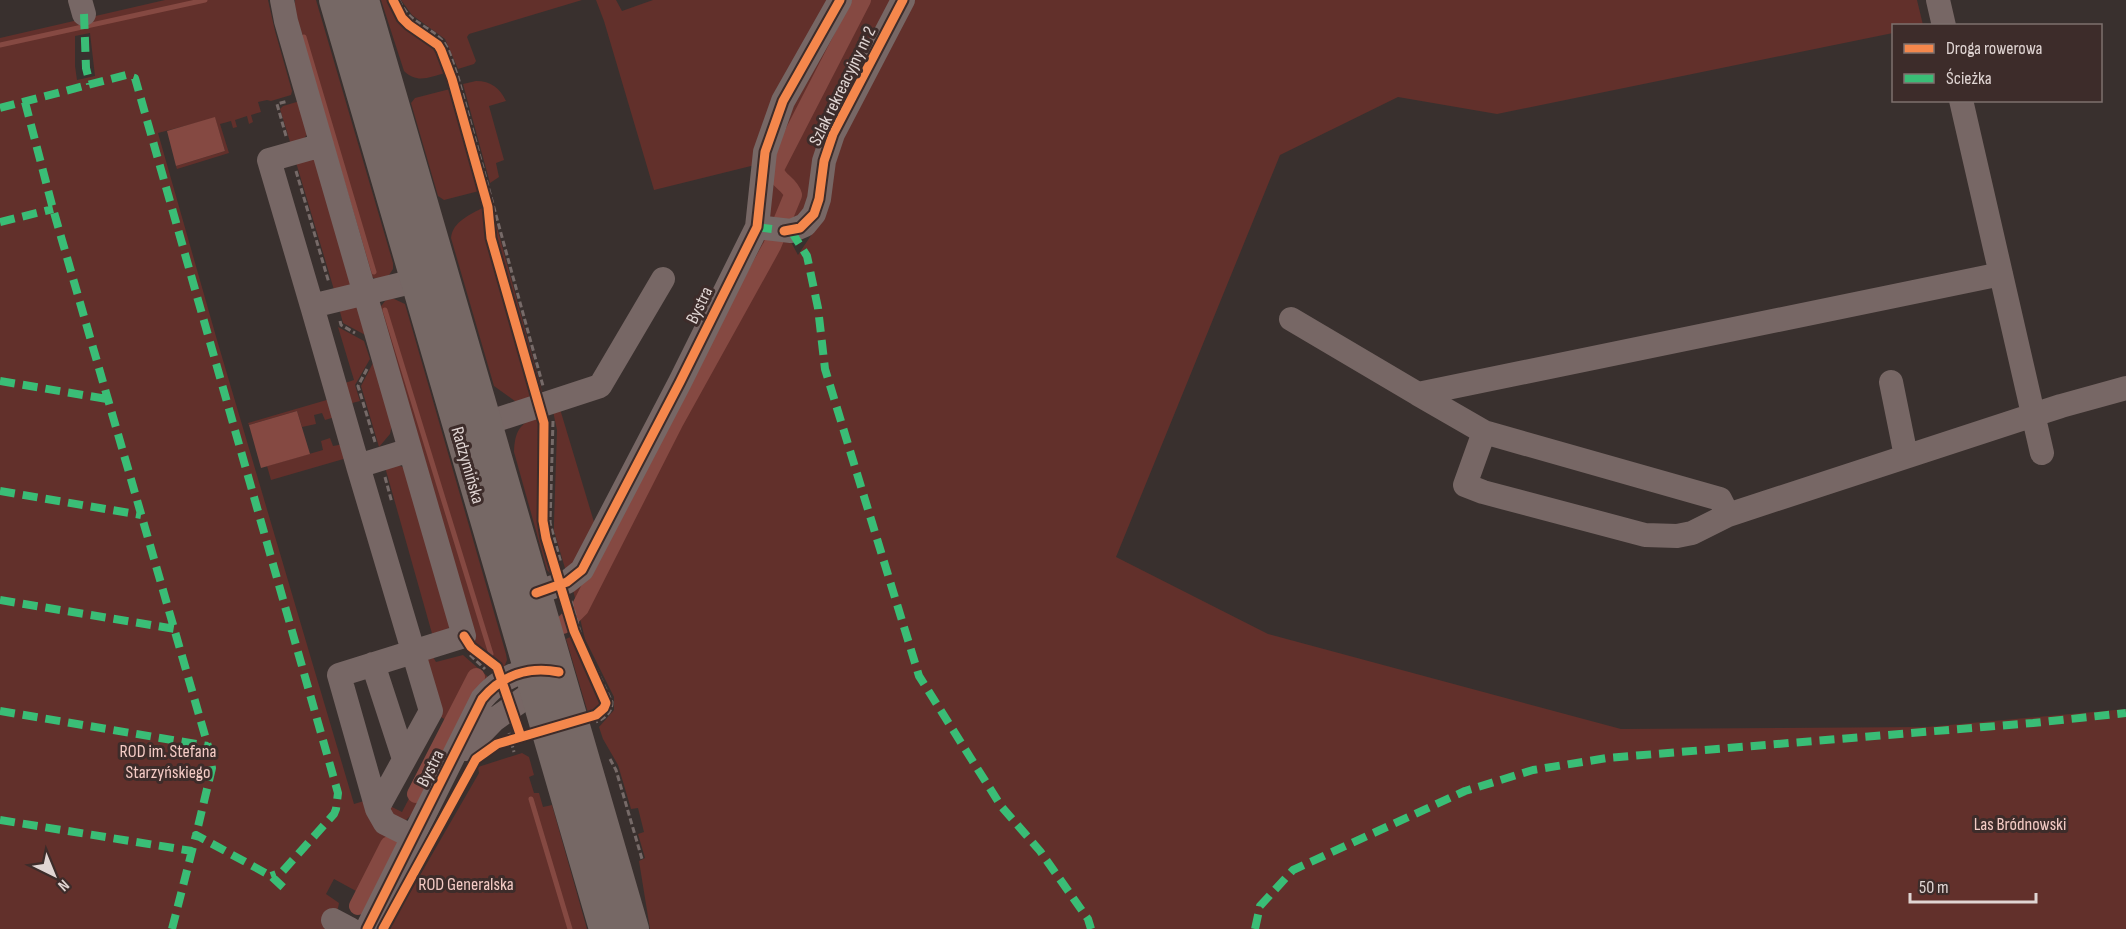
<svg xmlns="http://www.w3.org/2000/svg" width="2126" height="929" font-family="'Sofia Sans Condensed',sans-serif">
<rect width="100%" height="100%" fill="#39302e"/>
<path fill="#62302b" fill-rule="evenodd" d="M 165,0 L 268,0 L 275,31 L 292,91 L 291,95 L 271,101 L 267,100 L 258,102 L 261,112 L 251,115 L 253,122 L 249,124 L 247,116 L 235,120 L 237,127 L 233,128 L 231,121 L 220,124 L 229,153 L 177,169 L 176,166 L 225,151 L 215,118 L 158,133 L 217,340 L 354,804 L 364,801 L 393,841 L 392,849 L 367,897 L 334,879 L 326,894 L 339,903 L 337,913 L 329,929 L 0,929 L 0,38 ZM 90,33 L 95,76 L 77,80 L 75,66 L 75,36 Z
M 295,0 L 316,0 L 393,263 L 393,269 L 389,275 L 378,279 L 371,277 L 290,3 L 295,3 Z
M 381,0 L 390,0 C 398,29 416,28 434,47 C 440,52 442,65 445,73 C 430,77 417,84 404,71 Z
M 401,0 L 582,0 L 469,34 L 467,37 L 476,61 L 474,64 L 458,69 L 445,39 L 412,15 Z
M 596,0 L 616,0 L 622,11 L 653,0 L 831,0 L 755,165 L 654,190 L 604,21 Z
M 846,0 L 859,0 L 774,166 L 774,177 L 791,194 L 779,223 L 766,215 L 775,143 Z
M 865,0 L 1917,0 L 1923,25 L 1894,26 L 1893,33 L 1497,114 L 1398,97 L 1280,155 L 1116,557 L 1268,634 L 1621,729 L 1927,727 L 2126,709 L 2126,929 L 650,929 L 639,861 L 645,858 L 638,834 L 644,832 L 638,808 L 631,809 L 618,765 L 603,739 L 599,727 L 614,710 L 614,697 L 585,639 L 573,590 L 765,238 L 791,242 L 798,255 L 812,234 L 811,211 L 784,224 L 796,193 C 793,183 780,180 778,170 Z
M 476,81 C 491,81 500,88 506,101 L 489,106 L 504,160 L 496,163 L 499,177 L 490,183 L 463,84 Z
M 450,89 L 479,191 L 444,200 L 438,196 L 411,103 L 415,98 Z
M 300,101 L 308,133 L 303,140 L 291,145 L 280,109 L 283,106 Z
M 314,158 L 351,283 L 349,286 L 335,293 L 295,159 Z
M 484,207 L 489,242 L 533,399 L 519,404 L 494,386 L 451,238 C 453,221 470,215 484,207 Z
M 493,220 L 495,220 L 543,395 L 540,396 L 494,236 Z
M 392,298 L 405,304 L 506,654 L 507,660 L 503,670 C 497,657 480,654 473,642 L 379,309 L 385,301 Z
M 352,306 L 358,308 L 369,337 L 343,323 L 339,308 Z
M 338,327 L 364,341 L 370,359 L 355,385 L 360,401 L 348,404 L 342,384 L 354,380 Z
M 375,359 L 392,424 L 390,434 L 379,447 L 361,386 Z
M 330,399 L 335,417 L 325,420 L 322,413 L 314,415 L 316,424 L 302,427 L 297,411 L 249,425 L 248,423 Z
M 560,409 L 597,532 L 567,575 L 554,531 L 554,522 L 557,430 L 553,411 Z
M 537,416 L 541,432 L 538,522 L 551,574 L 547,570 L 514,452 C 515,431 519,425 537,416 Z
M 330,438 L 333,446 L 344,444 L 347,458 L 271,480 L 267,466 L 323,450 L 321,441 Z
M 398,465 L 405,468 L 450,626 L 447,630 L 433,637 L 385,467 Z
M 570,637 C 579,650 603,691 599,706 L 595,711 L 588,713 L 566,639 Z
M 463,655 L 487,676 L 489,682 L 411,815 L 406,820 L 392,818 L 390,806 L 402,812 L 449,722 L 438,715 L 426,659 L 433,657 L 436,662 Z
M 522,753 L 529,757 L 534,775 L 529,777 L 534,793 L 539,793 L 543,807 L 552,805 L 587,929 L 389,929 L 479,773 L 478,767 Z"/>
<path fill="#854942" d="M 215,117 L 225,151 L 176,166 L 167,131 Z
M 297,411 L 310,454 L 261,468 L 249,425 Z"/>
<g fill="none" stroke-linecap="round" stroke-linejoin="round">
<path stroke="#854942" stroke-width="5" d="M 304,37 L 374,272
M 0,45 L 205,0
M 385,310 L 491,654
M 531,799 L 570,929"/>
<path stroke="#854942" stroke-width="18" d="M 563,625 L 580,608 L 674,423 L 772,246 L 793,195 C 790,183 776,181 775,169 L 862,0
M 416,794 L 476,677
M 358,906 L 389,845"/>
<path stroke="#766a68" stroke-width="3" stroke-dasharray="6 3" stroke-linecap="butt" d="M 399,0 C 409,22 423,23 440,38 C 450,47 453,65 458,77 L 543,386
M 286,136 L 277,104 L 288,101
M 296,171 L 329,283
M 340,321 L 341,325 L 355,333
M 367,369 L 358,386 L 375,442
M 553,421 L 550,523 L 561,563
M 385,477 L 392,503
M 571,601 L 583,642 L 612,702 C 612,713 605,718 596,722
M 470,655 L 485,669
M 509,733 L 514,752
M 610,759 L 616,770 L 642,859"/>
<path stroke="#776765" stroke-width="24" d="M 80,0 L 84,14
M 282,0 L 286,21 L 464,636 L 339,675 L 377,809
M 1938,0 L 1944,26
M 1961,100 L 2042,453
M 322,145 L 269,160 L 312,306 L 415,281
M 757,227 L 791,231 L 805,225 L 814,214 L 819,199 L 824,161 L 833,134 L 903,0
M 312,306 L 358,466
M 1291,319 L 1418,394 L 2001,274
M 1891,382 L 1906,456
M 1418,394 L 1484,432 L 1720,499 L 1728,515 L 2061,406 L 2126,388
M 487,423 L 600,386 L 663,279
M 1484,432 L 1465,485 L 1483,492 L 1645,535 L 1677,536 L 1692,533 L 1728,515
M 410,450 L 358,466 L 431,711 L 377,809 L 385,823 L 413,837
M 536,593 L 567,582 L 582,570 L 680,382 L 757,227 L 765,152 L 783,101 L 840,0
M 373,664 L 404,759
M 466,749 L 494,720 L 547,682
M 333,920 L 350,929
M 367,929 L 482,699 C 497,681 521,667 546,670"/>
<path stroke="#766865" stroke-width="30" d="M 334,0 L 604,929
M 364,0 L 634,929"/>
<path stroke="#3abd76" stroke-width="8" stroke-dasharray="15 8" stroke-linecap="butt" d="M 84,14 L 86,68 L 90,84
M 25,102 L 53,209 L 208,746 L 212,768 L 196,835
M 0,108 L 126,75 L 135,78 L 338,793 L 336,809 L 334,814 L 282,872 L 271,876
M 0,222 L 53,209
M 757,227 L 787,231
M 791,231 L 807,256 L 818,308 L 825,369 L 919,676 L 1001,806 L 1040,851 L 1088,919 L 1091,929
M 0,381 L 107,399
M 0,491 L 141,515
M 0,600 L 175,629
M 0,711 L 208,746
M 0,820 L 192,851
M 172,929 L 196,835 L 271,876 L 284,888
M 1255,929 L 1260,906 L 1293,870 L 1465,791 L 1533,770 L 1607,758 L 2033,723 L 2126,713"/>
<defs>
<path id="cycleway" d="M 784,231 L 800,228 L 814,214 L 819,199 L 824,161 L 833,134 L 903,0
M 536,593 L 567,582 L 582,570 L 680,382 L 757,227 L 765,152 L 783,101 L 840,0
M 464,636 L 471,647 L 497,667 L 521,737
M 367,929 L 482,699 C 502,675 529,666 559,672
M 383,929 L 476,759 L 497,744 L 596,715 L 604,708 L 606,703 L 574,631 L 546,538 L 543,521 L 544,423 L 491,238 L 488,207 L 452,79 L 441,50 L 438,45 L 409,25 L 402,18 L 393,0"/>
</defs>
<use href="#cycleway" stroke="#3d2c2a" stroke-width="13"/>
<use href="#cycleway" stroke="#f5874c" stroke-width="9"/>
</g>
<g text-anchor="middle" stroke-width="6" stroke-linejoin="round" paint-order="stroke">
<g font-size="18" fill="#e0d5d3" stroke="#3d2c2a">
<text transform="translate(842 86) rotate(-64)" y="6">Szlak rekreacyjny nr 2</text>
<text transform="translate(699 305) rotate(-64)" y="6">Bystra</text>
<text transform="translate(468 465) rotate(74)" y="6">Radzymińska</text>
<text transform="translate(430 768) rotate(-63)" y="6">Bystra</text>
</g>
<g font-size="18" fill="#f4cbc5" stroke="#3d2c2a">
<text x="168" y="757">ROD im. Stefana<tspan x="168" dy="21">Starzyńskiego</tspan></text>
<text x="2020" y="830">Las Bródnowski</text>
<text x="466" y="890">ROD Generalska</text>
</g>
</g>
<rect x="1892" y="24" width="210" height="78" fill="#3d2c2a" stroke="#7e706e" stroke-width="1.5"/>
<rect x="1904" y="44" width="30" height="9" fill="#f5874c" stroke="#7e706e" stroke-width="1.5"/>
<text x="1946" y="54" font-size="18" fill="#e0d5d3">Droga rowerowa</text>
<rect x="1904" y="74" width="30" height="9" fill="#3abd76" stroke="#7e706e" stroke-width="1.5"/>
<text x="1946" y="84" font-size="18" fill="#e0d5d3">Ścieżka</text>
<g transform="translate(54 875) rotate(137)" stroke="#3d2c2a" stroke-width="4.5" paint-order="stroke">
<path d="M0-4.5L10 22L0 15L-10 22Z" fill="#e0d5d3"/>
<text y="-9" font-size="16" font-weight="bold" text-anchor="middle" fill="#e0d5d3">N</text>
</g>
<path d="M1910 893v9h126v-9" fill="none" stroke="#e0d5d3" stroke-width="3"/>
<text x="1919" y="893" font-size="18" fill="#e0d5d3" stroke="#3d2c2a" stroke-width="4.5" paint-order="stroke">50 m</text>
</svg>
